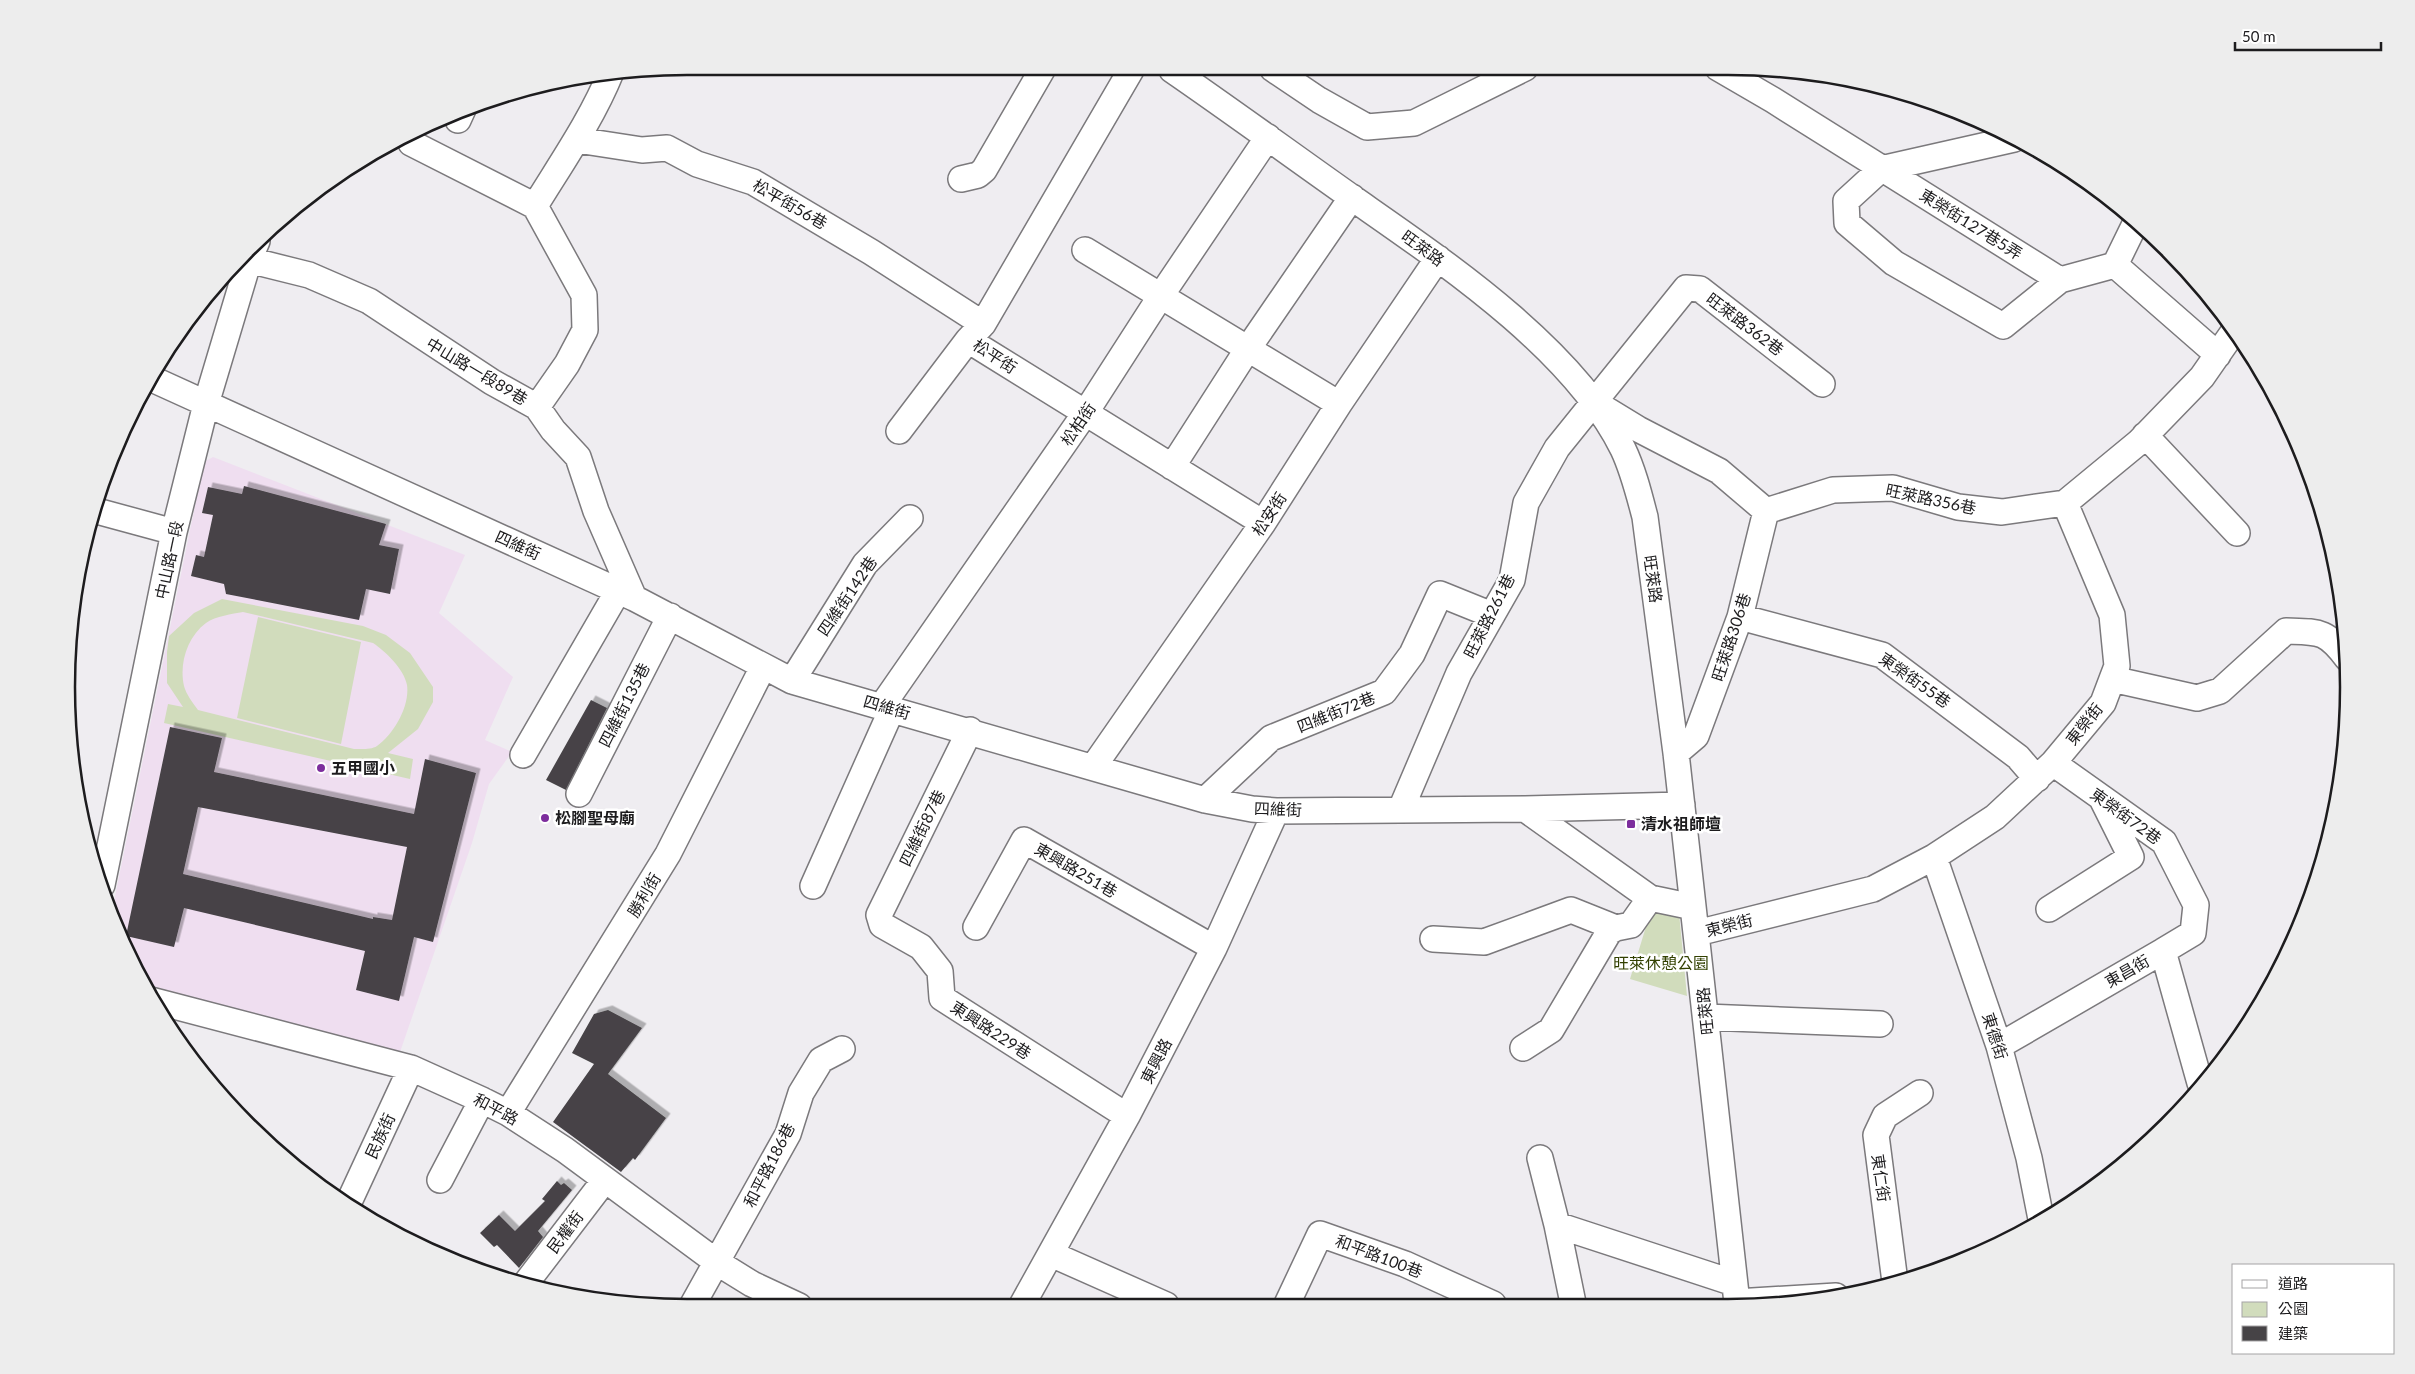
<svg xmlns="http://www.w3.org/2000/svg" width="2415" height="1374" font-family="Lato,'Noto Sans TC',sans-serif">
<defs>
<filter id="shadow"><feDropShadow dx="4.5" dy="-4.5" stdDeviation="0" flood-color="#0004"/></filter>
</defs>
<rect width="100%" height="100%" fill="#efedf1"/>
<path fill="#efdef0" d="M 213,457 L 465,555 L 439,613 L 513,677 L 485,740 L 512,752 L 489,784 L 472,843 L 399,1055 L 142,983 L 113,924 L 111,916 L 204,462 Z"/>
<path fill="#d1dcbc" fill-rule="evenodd" d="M 222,599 L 363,626 L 386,635 L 410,653 L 433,687 L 433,702 L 418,729 L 388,753 L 413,759 L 410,779 L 164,723 L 168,704 L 183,707 L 167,683 L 167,652 L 169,636 L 194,613 ZM 243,612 L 373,643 C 385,651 404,669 407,685 C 410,706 394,734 377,746 C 371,750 360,749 354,749 L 198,710 C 193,703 186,694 184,686 C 179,664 187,637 206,623 C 216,616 232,614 243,612 Z
M 258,617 L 361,642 L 341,744 L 237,718 Z
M 1652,907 L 1679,913 L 1687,996 L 1630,979 Z"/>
<path fill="#464346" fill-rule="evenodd" filter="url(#shadow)" d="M 244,486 L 386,524 L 379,545 L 399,549 L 390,594 L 366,589 L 359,620 L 226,594 L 224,584 L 191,576 L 196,555 L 204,557 L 213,515 L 202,513 L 208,487 L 242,494 Z
M 591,700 L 607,708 L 566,790 L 546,780 Z
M 170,727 L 222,738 L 214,772 L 414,814 L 425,759 L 476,773 L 433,942 L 414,937 L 399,1001 L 356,990 L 365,951 L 184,908 L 174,947 L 126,936 ZM 198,807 L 407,847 L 392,920 L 373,917 L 373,919 L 183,874 Z
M 608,1010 L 642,1028 L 608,1074 L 666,1118 L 635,1160 L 633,1158 L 621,1172 L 553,1122 L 594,1064 L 572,1053 L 594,1014 Z
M 557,1181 L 561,1185 L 564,1183 L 572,1190 L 538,1231 L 543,1237 L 519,1268 L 497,1245 L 494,1247 L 480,1233 L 499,1215 L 515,1231 L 545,1201 L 542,1199 Z"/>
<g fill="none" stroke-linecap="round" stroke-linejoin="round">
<defs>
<path id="minor" d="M 1718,68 L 1773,100 L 2060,280
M 1273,69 L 1319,100 L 1367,127 L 1414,123 L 1525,68
M 1131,70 L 983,324 L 968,340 L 1263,523
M 1172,70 C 1233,112 1293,156 1354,199 C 1444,262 1573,348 1623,449 C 1633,470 1639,494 1645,517 L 1676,753 L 1737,1303
M 458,120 L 463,109
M 2014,139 L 1881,169 L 1846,201 L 1847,223 L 1894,263 L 2003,326 L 2060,280 L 2115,265
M 577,140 L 642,150 L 667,148 L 697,164 L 753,182 L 871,252 L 983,324
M 411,143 L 535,206 L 584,295 L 585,330 L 567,364 L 537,407
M 961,179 L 978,175 L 984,170 L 1042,70
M 535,206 C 562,162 592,119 611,72
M 1085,250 L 1339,404
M 241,256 L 249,260 L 309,275 L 369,301 L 492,382 L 537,407 L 553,430 L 578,457 L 596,511 L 634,598
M 2115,265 L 2218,355
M 2115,265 L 2137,220
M 150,378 L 634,598 L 792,681 L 1205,800 L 1252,809 L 1276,811 L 1525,809 L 1682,805
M 1597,404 L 1638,429 L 1719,471 L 1766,511 L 1833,490 L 1893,488 L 1958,507 L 2002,512 L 2065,503
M 899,431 L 968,340
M 2145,435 L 2237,533
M 1172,467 L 1247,350 L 1352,197
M 93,510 L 174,532
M 1740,617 L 1882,655 L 2018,757 L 2037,779
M 2112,679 L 2197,698 L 2220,691 L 2286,631 C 2319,632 2326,630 2347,658
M 792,681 L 865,564 L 910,518
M 882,706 L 1086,412 L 1160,297 L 1268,137
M 970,730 L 879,915 L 882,925 L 921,947 L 940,971 L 942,998 L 1127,1116
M 1676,753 L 1696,736 L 1740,617 L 1766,511
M 523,755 L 618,591
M 2053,763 L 2164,842 L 2196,905 L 2193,933 L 2163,951
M 1094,766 L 1263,523 L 1339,404 L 1438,258
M 579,794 L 670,616
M 1205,800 L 1271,738 L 1384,692 L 1412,654 L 1440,594 L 1492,615
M 1401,809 L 1459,673 L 1512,580 L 1526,503 L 1557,448 L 1686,288 L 1700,289 L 1822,384
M 1525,809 L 1650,898
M 1934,857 L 1999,1046 L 2029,1158 L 2041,1219
M 102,885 L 174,532 L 206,404 L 249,260 L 257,241
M 813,886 L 892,709
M 2049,909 L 2131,857 L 2102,799
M 976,927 L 1024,840 L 1214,948
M 1697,933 L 1873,889 L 1934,857 L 1995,817 L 2053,763 L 2103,703 L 2117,666 L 2112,615 L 2065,503 L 2139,442 L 2202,377 L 2234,331
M 1433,939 L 1484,942 L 1571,910 L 1616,928 L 1631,925 L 1650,898 L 1693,907
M 151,1000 L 411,1068 L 482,1100 L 508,1113 L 565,1150 L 718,1263 L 752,1284 L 799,1306
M 1706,1017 L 1880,1024
M 1999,1046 L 2163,951 L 2200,1083
M 1523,1048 L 1551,1030 L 1609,932 L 1616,928
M 508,1113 L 668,854 L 763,667
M 1540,1158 L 1557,1225 L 1573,1303
M 440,1180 L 482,1100
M 348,1204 L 411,1068
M 1557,1225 L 1734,1283
M 1051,1254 L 1166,1305
M 1895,1282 L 1876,1135 L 1885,1116 L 1920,1093
M 526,1283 L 604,1181
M 1736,1302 L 1836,1296
M 1287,1304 L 1320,1234 L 1405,1264 L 1493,1304
M 1022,1305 L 1127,1116 L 1214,948 L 1276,811
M 692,1306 L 788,1134 L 801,1093 L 821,1060 L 842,1049"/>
</defs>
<use href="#minor" stroke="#7b797c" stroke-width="28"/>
<use href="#minor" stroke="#fff" stroke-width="25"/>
</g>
<g fill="#7d2d9d" stroke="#fff" stroke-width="2">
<circle cx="321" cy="768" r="5"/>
<circle cx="545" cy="818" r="5"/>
<rect x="1626" y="819" width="10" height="10" rx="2.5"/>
</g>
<g text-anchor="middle" stroke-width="5" stroke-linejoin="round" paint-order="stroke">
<g font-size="16" fill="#1d1c1e" stroke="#fff">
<text transform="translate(790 204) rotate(30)" y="6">松平街56巷</text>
<text transform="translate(1971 224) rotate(32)" y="6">東榮街127巷5弄</text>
<text transform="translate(1423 248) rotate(36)" y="6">旺萊路</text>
<text transform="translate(1745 324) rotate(37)" y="6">旺萊路362巷</text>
<text transform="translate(995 356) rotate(33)" y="6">松平街</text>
<text transform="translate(477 371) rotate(31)" y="6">中山路一段89巷</text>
<text transform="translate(1078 424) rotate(-56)" y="6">松柏街</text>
<text transform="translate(1931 499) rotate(12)" y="6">旺萊路356巷</text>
<text transform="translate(1269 514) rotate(-57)" y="6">松安街</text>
<text transform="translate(518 545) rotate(24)" y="6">四維街</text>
<text transform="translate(169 560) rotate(-78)" y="6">中山路一段</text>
<text transform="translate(1653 579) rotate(82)" y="6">旺萊路</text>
<text transform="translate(847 596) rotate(-56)" y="6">四維街142巷</text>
<text transform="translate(1489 616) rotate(-63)" y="6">旺萊路261巷</text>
<text transform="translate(1731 637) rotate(-72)" y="6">旺萊路306巷</text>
<text transform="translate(1915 680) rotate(35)" y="6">東榮街55巷</text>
<text transform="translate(624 705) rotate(-63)" y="6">四維街135巷</text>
<text transform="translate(887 707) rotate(16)" y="6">四維街</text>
<text transform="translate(1336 712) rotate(-22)" y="6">四維街72巷</text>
<text transform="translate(2084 724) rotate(-52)" y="6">東榮街</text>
<text transform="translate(1278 809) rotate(2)" y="6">四維街</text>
<text transform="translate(2126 816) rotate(36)" y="6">東榮街72巷</text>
<text transform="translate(922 828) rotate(-64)" y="6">四維街87巷</text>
<text transform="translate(1076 870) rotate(30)" y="6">東興路251巷</text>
<text transform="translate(644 895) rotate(-59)" y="6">勝利街</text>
<text transform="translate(1729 925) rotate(-14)" y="6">東榮街</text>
<text transform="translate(2127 971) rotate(-30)" y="6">東昌街</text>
<text transform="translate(1705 1011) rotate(-96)" y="6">旺萊路</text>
<text transform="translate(991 1030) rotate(33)" y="6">東興路229巷</text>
<text transform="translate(1995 1036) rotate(72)" y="6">東德街</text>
<text transform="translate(1156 1061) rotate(-63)" y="6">東興路</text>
<text transform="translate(496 1109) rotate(28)" y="6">和平路</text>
<text transform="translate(380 1136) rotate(-65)" y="6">民族街</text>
<text transform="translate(769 1165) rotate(-63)" y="6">和平路186巷</text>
<text transform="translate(1881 1178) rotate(82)" y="6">東仁街</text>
<text transform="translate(565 1232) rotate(-53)" y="6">民權街</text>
<text transform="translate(1379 1256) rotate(21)" y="6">和平路100巷</text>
</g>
<g font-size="16" font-weight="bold" fill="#1d1c1e" stroke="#fff" text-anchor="start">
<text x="331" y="774">五甲國小</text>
<text x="555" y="824">松腳聖母廟</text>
<text x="1641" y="830">清水祖師壇</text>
</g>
<g font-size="16" fill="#324001" stroke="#fff">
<text x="1661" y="969">旺萊休憩公園</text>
</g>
</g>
<path d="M0 0H2415V1374H0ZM687 75H1728A612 612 0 0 1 2340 687V687A612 612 0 0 1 1728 1299H687A612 612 0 0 1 75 687V687A612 612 0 0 1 687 75Z" fill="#ededed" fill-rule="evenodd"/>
<path fill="none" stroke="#1d1c1e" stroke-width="2.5" d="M687 75H1728A612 612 0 0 1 2340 687V687A612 612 0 0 1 1728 1299H687A612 612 0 0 1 75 687V687A612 612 0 0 1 687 75Z"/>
<rect x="2232" y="1264" width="162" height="90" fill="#ffffff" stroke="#a5a4a5"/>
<rect x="2242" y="1280" width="25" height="8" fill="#ffffff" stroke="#a5a4a5"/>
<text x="2278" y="1289" font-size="15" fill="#1d1c1e">道路</text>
<rect x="2242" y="1302" width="25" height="15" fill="#d1dcbc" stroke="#a5a4a5"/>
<text x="2278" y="1314" font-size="15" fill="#1d1c1e">公園</text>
<rect x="2242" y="1326" width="25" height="15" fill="#464346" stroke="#a5a4a5"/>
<text x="2278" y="1339" font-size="15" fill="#1d1c1e">建築</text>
<path d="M2235 42v8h146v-8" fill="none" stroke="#1d1c1e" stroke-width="2.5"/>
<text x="2242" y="42" font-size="15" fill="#1d1c1e" stroke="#ffffff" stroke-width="4" paint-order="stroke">50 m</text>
</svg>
